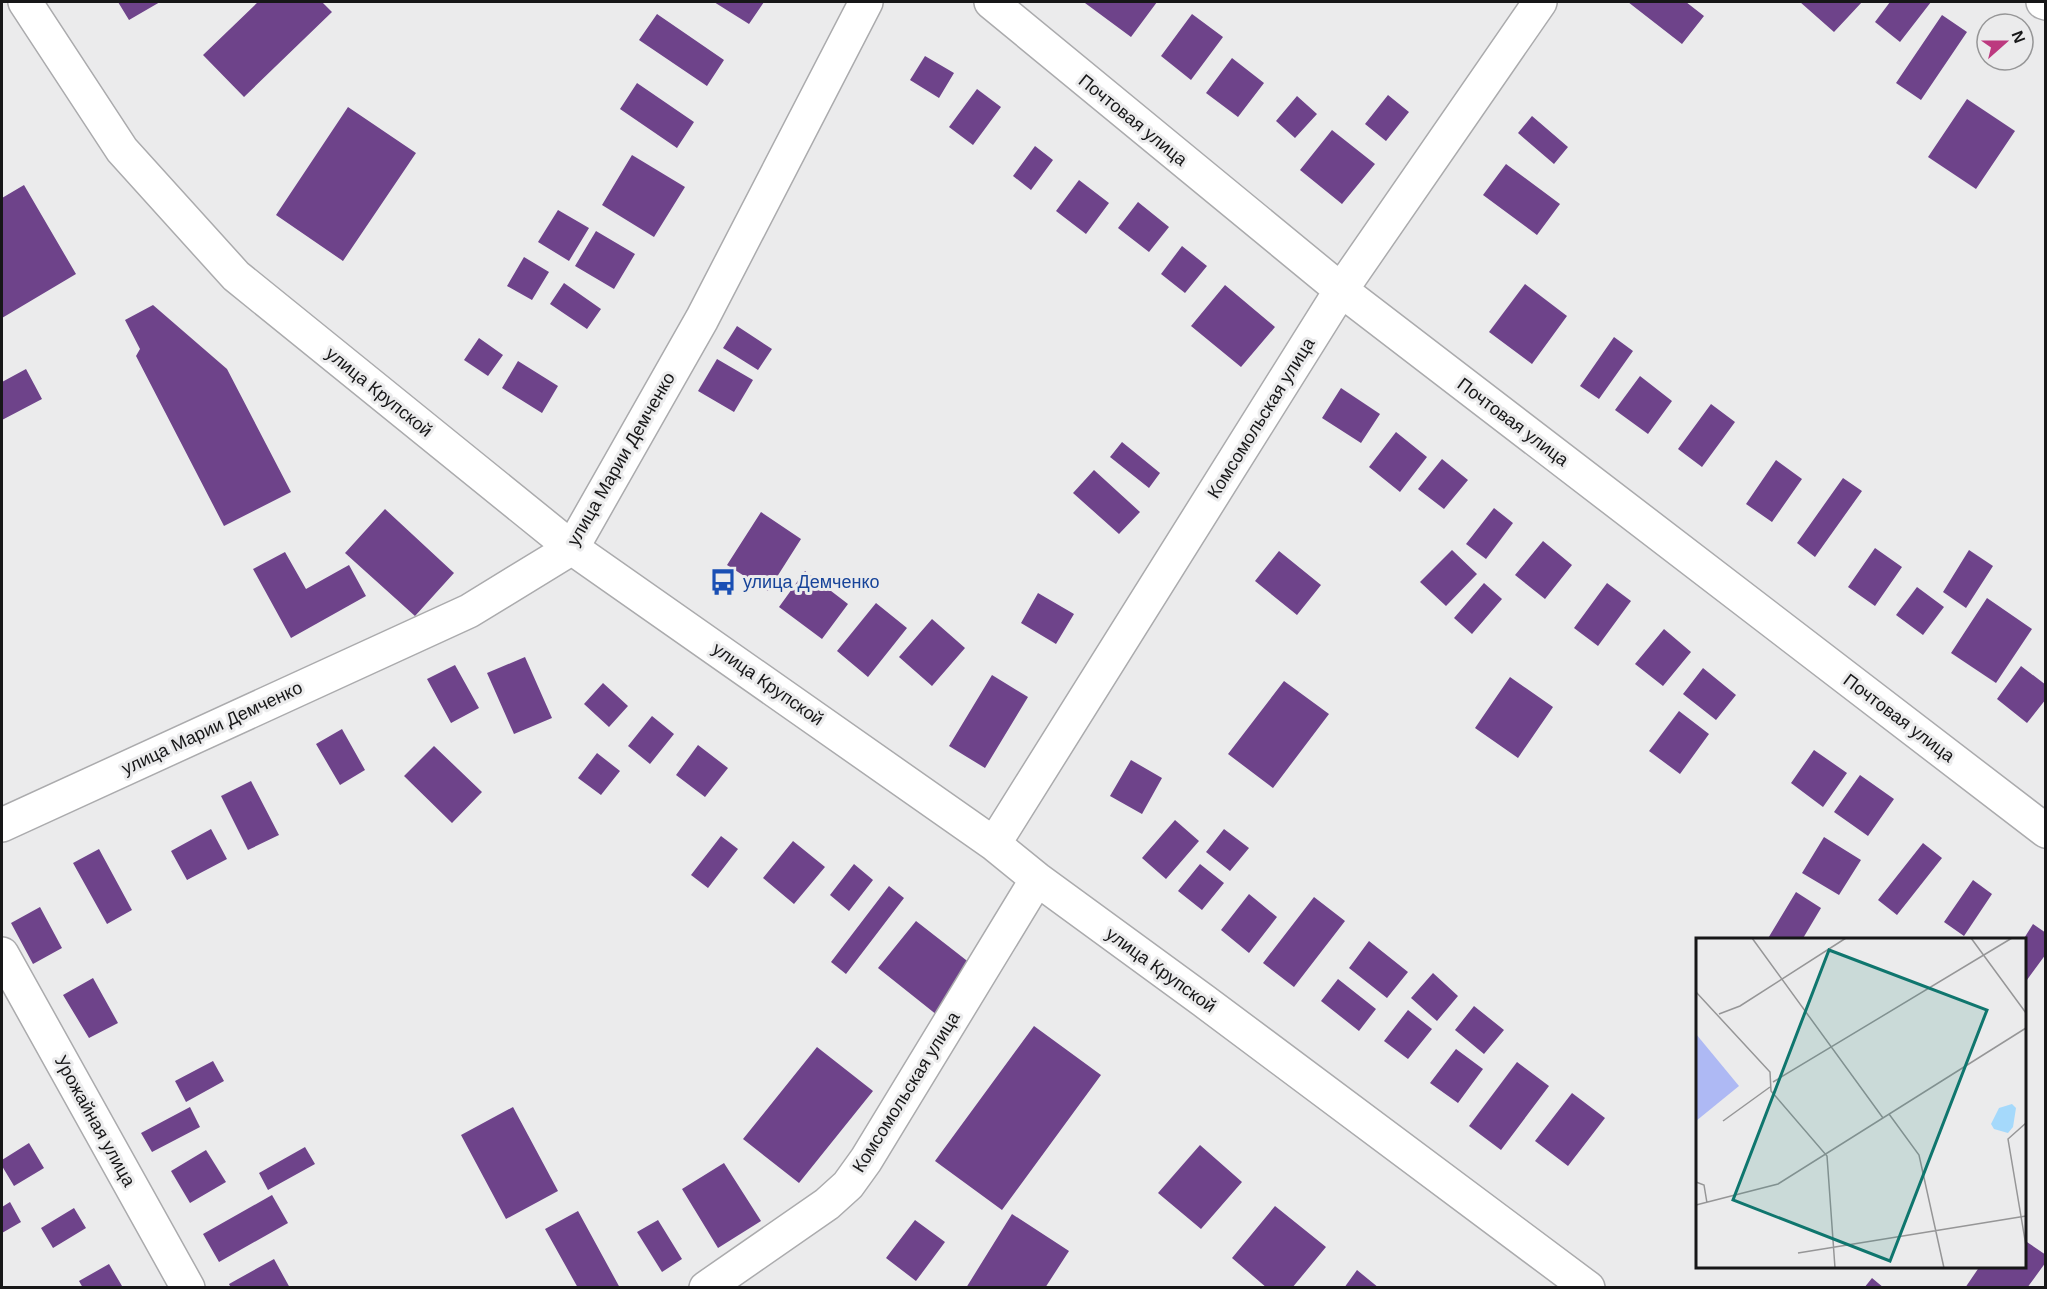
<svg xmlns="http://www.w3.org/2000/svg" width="2047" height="1289" font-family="Helvetica,sans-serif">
<rect width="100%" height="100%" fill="#ebebec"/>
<path fill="#6e438a" d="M 118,2 L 160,2 L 129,20 Z
M 258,2 L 322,2 L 332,12 L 244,97 L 203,55 Z
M 714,2 L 764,2 L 749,24 Z
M 1086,2 L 1157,2 L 1131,37 L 1085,3 Z
M 1628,2 L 1686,2 L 1704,16 L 1682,44 Z
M 1800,2 L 1862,2 L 1834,32 Z
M 1890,2 L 1931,2 L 1900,42 L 1875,22 Z
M 657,14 L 724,60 L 707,86 L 639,40 Z
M 1192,14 L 1223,37 L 1191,80 L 1161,56 Z
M 1942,15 L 1967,32 L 1921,100 L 1896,83 Z
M 925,56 L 954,73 L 939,98 L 910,80 Z
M 1232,58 L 1264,83 L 1238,117 L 1206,93 Z
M 637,83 L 694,122 L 677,148 L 620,109 Z
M 977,89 L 1001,107 L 973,145 L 949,127 Z
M 1388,95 L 1409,112 L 1386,141 L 1365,124 Z
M 1297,96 L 1317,114 L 1295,138 L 1276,121 Z
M 1967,99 L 2015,131 L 1976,189 L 1928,157 Z
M 348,107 L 416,153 L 343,261 L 276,215 Z
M 1532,116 L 1568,147 L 1554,164 L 1518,133 Z
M 1332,130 L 1375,164 L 1342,204 L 1300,170 Z
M 1035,146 L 1053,160 L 1031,190 L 1013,176 Z
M 632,155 L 685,187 L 654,237 L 602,205 Z
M 1506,164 L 1560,204 L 1537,235 L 1483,195 Z
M 1079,180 L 1109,203 L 1086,234 L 1056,211 Z
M 24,185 L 76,274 L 2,318 L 2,198 Z
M 1138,202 L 1169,227 L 1149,252 L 1118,228 Z
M 558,210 L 589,228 L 569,261 L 538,242 Z
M 596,231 L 635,254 L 614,289 L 575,266 Z
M 1182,246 L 1207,266 L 1185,293 L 1161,274 Z
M 524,257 L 549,272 L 532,300 L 507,286 Z
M 564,283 L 601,309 L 587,329 L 550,304 Z
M 1525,284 L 1567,316 L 1532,364 L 1489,332 Z
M 1225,285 L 1275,327 L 1241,367 L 1191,326 Z
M 153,305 L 227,369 L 291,492 L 224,526 L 136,356 L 140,349 L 125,320 Z
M 737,326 L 772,349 L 758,370 L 723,348 Z
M 1614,337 L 1633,351 L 1599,399 L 1580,386 Z
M 479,338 L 503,355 L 488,376 L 464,360 Z
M 717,359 L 753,380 L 734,412 L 698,391 Z
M 518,361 L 558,386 L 542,413 L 502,388 Z
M 26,369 L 42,399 L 2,420 L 2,382 Z
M 1640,376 L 1672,401 L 1648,434 L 1615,410 Z
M 1341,388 L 1380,414 L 1361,443 L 1322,418 Z
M 1711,404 L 1735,422 L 1702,467 L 1678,449 Z
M 1396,432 L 1427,457 L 1400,492 L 1369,467 Z
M 1122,442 L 1160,473 L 1149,488 L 1110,457 Z
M 1442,459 L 1468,480 L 1444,509 L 1418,489 Z
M 1776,460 L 1802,479 L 1772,522 L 1746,504 Z
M 1094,470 L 1140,512 L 1119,534 L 1073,493 Z
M 1843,478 L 1862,491 L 1815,557 L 1797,543 Z
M 1494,508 L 1513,523 L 1486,559 L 1466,544 Z
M 385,509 L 454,573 L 415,616 L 345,553 Z
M 761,512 L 801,539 L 768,591 L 727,565 Z
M 1543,541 L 1572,565 L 1545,599 L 1515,575 Z
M 1875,548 L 1902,567 L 1875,606 L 1848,587 Z
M 1452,550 L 1477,574 L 1446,606 L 1420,582 Z
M 1969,550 L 1993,566 L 1966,608 L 1943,592 Z
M 1279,551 L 1321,585 L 1297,615 L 1255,581 Z
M 285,552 L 306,589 L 349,565 L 366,596 L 291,638 L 253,569 Z
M 805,571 L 848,604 L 822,639 L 779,607 Z
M 1484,583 L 1502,599 L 1472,634 L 1454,618 Z
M 1607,583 L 1631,601 L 1598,646 L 1574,628 Z
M 1917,587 L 1944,607 L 1923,635 L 1896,615 Z
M 1038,593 L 1074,614 L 1056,644 L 1021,623 Z
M 1987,598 L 2032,629 L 1996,683 L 1951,653 Z
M 876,603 L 907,628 L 868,677 L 837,651 Z
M 932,619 L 965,648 L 932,686 L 899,657 Z
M 1664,629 L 1691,652 L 1663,686 L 1635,664 Z
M 525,657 L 552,718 L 514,734 L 487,673 Z
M 455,665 L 479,708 L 451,723 L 427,679 Z
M 2021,666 L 2046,685 L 2046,699 L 2027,723 L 1997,699 Z
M 1703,668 L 1736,695 L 1716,720 L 1683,694 Z
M 992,675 L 1028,697 L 985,768 L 949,746 Z
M 1510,677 L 1553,707 L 1518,758 L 1475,728 Z
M 1284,681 L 1329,714 L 1273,788 L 1228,754 Z
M 603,683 L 628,706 L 609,727 L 584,704 Z
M 1679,711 L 1709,734 L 1680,774 L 1649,751 Z
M 652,716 L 674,734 L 650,764 L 628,746 Z
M 342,729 L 365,770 L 340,785 L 316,744 Z
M 698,745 L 728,768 L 705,797 L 676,775 Z
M 434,746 L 482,792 L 452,823 L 404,776 Z
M 1814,750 L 1847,773 L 1823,807 L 1791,783 Z
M 597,753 L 620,771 L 601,795 L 578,778 Z
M 1131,760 L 1162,778 L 1142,814 L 1110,796 Z
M 1860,775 L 1894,799 L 1868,836 L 1834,812 Z
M 251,781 L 279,835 L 248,850 L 221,796 Z
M 1175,820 L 1199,841 L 1166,879 L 1142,858 Z
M 211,829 L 227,859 L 187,880 L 171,851 Z
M 1224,829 L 1249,848 L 1230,871 L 1206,852 Z
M 721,836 L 738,849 L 708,888 L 691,875 Z
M 1824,837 L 1861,860 L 1839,895 L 1802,873 Z
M 793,841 L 825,867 L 794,904 L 763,878 Z
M 1923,843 L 1942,858 L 1897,915 L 1878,900 Z
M 99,849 L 132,910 L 107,924 L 73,863 Z
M 854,864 L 873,880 L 849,911 L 830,895 Z
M 1200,864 L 1224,883 L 1202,910 L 1178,891 Z
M 1973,880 L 1992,894 L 1964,936 L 1944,922 Z
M 889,886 L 904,898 L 846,974 L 831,962 Z
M 1796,892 L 1821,908 L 1802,940 L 1767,940 Z
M 1249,894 L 1277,917 L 1249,953 L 1221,930 Z
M 1314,897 L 1345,921 L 1294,987 L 1263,963 Z
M 40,907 L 62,948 L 33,964 L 11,923 Z
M 916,921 L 975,967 L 937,1015 L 878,968 Z
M 2033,924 L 2046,933 L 2046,954 L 2024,984 L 2024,940 L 2023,940 Z
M 1369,941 L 1408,972 L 1387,998 L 1349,968 Z
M 1433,973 L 1458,996 L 1437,1021 L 1411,998 Z
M 93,978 L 118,1023 L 89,1038 L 63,995 Z
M 1338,979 L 1376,1009 L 1359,1031 L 1321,1001 Z
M 1474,1006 L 1504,1030 L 1484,1054 L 1455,1030 Z
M 1408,1010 L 1432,1029 L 1408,1059 L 1384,1041 Z
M 1034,1026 L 1101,1075 L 1002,1210 L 935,1161 Z
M 817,1047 L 873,1091 L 799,1183 L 743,1139 Z
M 1456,1049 L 1483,1069 L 1458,1103 L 1430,1083 Z
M 213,1061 L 224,1081 L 186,1102 L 175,1081 Z
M 1517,1062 L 1549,1086 L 1501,1150 L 1469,1126 Z
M 1572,1093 L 1605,1118 L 1568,1166 L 1535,1141 Z
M 190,1107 L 200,1127 L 152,1152 L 141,1133 Z
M 513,1107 L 558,1191 L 506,1219 L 461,1135 Z
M 29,1143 L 44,1168 L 14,1186 L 2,1166 L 2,1160 Z
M 1200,1145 L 1242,1182 L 1201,1229 L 1158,1193 Z
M 305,1147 L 315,1164 L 268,1190 L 259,1173 Z
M 206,1150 L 226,1182 L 190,1203 L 171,1171 Z
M 724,1163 L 761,1221 L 718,1248 L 682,1189 Z
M 272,1195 L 288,1223 L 219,1262 L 203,1234 Z
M 10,1202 L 21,1222 L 2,1233 L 2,1207 Z
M 1275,1206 L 1326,1247 L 1292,1288 L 1267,1288 L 1232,1258 Z
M 74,1208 L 86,1228 L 53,1248 L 41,1228 Z
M 578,1211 L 620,1288 L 578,1288 L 545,1229 Z
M 1012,1214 L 1069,1251 L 1045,1288 L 966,1288 Z
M 658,1220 L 682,1259 L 662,1272 L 637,1232 Z
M 915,1220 L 945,1242 L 916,1281 L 886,1258 Z
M 2024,1240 L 2046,1255 L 2046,1262 L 2027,1288 L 1965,1288 L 1980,1266 L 2024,1266 Z
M 274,1259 L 290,1288 L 231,1288 L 229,1284 Z
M 109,1264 L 122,1286 L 119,1288 L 83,1288 L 79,1281 Z
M 1357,1270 L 1379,1288 L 1344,1288 Z
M 1872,1278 L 1884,1288 L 1864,1288 Z"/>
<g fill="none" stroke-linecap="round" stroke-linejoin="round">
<defs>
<path id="minor" d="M 25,2 L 122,150 L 236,276 L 572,548 L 994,844 L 1037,879 L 1204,1001 L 1588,1288
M 991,2 L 1341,290 L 2046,831
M 2043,2 L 2046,3
M 2,825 L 469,611 L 572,548 L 702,319 L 866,2
M 994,844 L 1341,290 L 1540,2
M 2,954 L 188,1288
M 706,1288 L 827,1204 L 848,1185 L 866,1160 L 1037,879"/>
</defs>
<use href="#minor" stroke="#ababad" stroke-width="36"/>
<use href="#minor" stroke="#fff" stroke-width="33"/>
</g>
<defs>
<symbol id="bus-bare" viewBox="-9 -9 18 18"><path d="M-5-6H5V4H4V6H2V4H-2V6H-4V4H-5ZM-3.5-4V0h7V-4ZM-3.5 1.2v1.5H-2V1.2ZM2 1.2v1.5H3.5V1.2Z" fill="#1a4fb4" stroke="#ebebec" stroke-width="2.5" paint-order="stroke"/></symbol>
</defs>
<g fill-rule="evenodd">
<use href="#bus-bare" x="704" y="563" width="38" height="38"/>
</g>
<g text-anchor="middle" stroke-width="6" stroke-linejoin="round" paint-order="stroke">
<g font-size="18" fill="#171718" stroke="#ebebec">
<text transform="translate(1133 120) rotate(39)" y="6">Почтовая улица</text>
<text transform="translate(379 392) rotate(39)" y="6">улица Крупской</text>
<text transform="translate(1261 418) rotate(-58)" y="6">Комсомольская улица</text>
<text transform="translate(1513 422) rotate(37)" y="6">Почтовая улица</text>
<text transform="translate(621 459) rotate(-60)" y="6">улица Марии Демченко</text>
<text transform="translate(768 684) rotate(35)" y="6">улица Крупской</text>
<text transform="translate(1899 718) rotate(37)" y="6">Почтовая улица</text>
<text transform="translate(212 728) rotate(-25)" y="6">улица Марии Демченко</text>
<text transform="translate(1161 970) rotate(36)" y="6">улица Крупской</text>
<text transform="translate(906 1092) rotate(-58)" y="6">Комсомольская улица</text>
<text transform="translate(95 1121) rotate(61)" y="6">Урожайная улица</text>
</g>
<g font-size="18" fill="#164399" stroke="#ebebec" text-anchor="start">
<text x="743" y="588">улица Демченко</text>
</g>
</g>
<g transform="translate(1696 938)">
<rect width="330" height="330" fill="#ebebec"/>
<path d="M 0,96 L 43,148 L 0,183 Z" fill="#aeb9f4"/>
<path d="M 316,166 L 320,170 L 317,189 L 312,195 L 298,191 L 295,186 L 303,170 Z" fill="#a5d9fb"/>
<path fill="none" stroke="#969697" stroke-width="1.5" d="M 56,0 L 187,180M 275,0 L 330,75M 0,54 L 74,134 L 75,153 L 131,218 L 139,330M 23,76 L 44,68 L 150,0M 77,144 L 316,0M 193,176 L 223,217 L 248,330M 27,183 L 74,149M 330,185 L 312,201 L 330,308M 0,244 L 8,247 L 11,265M 0,267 L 82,246 L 330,90M 102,315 L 330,278"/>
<path fill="#0f766e" fill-opacity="0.15" stroke="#0f766e" stroke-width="3" d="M 133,12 L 291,72 L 194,323 L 37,262 Z"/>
<rect width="330" height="330" fill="none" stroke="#171718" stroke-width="3"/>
</g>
<rect width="2047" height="1289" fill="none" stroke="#171718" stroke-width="6"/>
<g transform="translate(2005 42) rotate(69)"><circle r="28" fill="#ebebec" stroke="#969697" stroke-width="1.5"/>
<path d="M0-4.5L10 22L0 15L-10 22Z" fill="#bc397f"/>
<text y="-9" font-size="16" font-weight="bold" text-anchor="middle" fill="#171718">N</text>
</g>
</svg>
